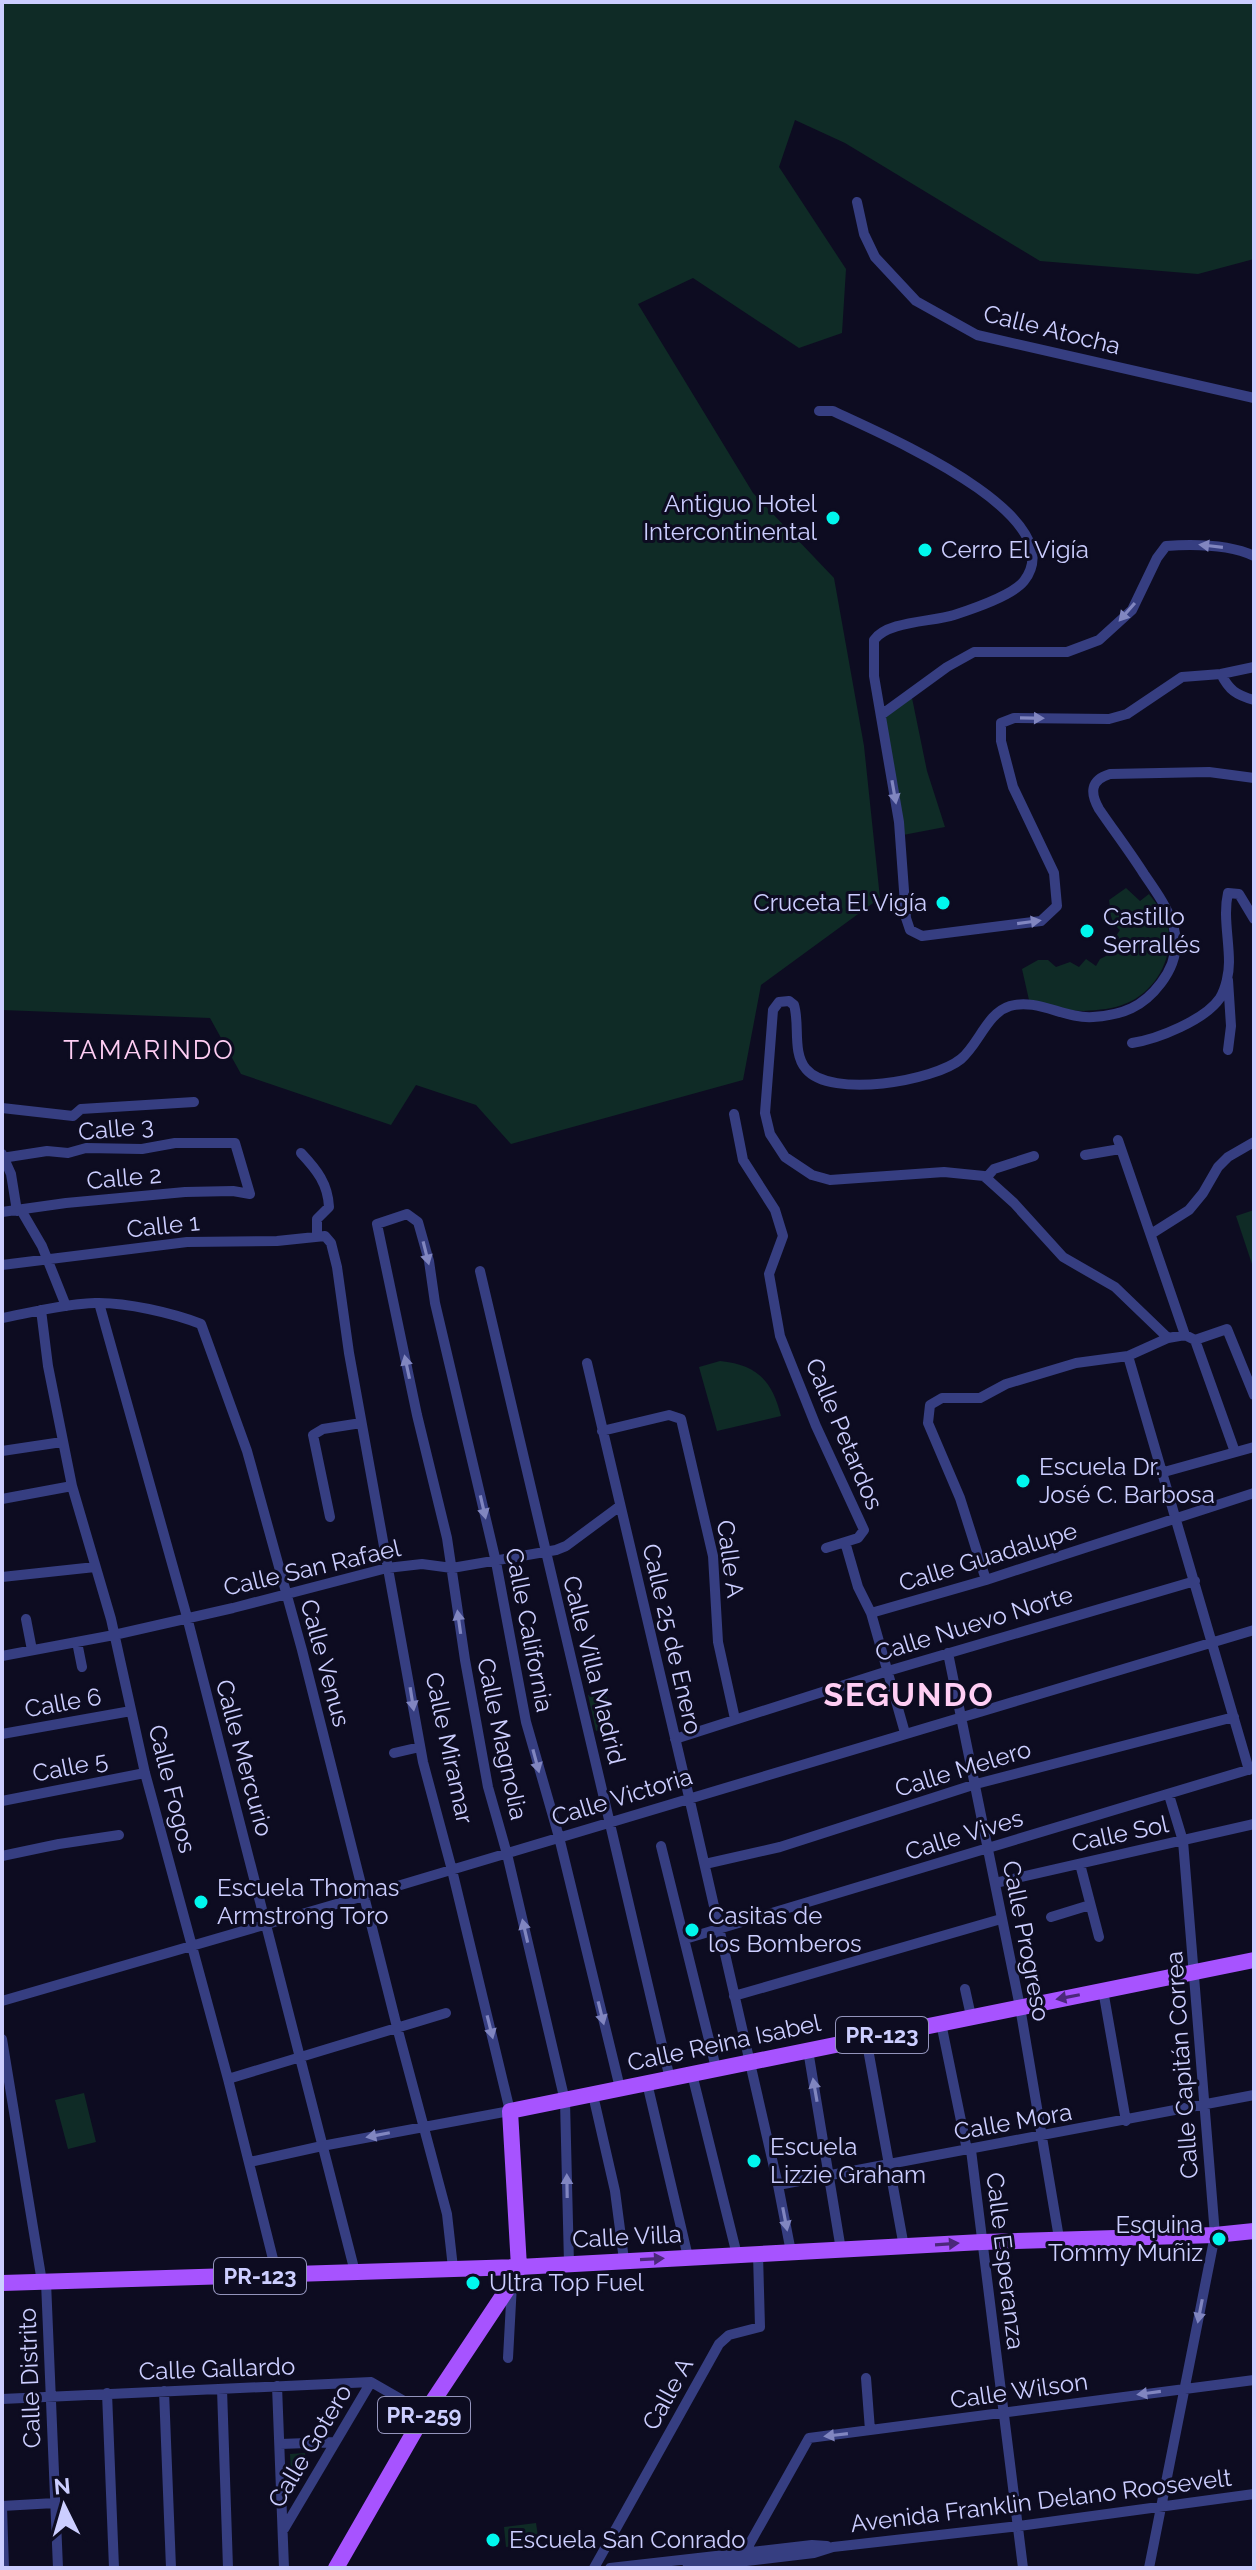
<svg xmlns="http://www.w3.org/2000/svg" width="1256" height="2570" font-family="Raleway,sans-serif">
<rect width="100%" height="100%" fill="#0d0c21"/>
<path fill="#0f2b26" d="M 2,2 L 1254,2 L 1254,259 L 1198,274 L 1040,261 L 845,143 L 795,120 L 779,167 L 846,269 L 842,333 L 799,348 L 693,278 L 638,304 L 753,493 L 834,578 L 864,746 L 880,898 L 761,985 L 743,1080 L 511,1144 L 476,1105 L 416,1085 L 391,1125 L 241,1074 L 210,1018 L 2,1010 Z
M 912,698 L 927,771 L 945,827 L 903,835 L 884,722 L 886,715 Z
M 1126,888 L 1140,901 L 1149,894 C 1155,902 1163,911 1166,920 C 1177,952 1158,990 1127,1003 C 1114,1009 1098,1010 1084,1011 C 1066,1011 1046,1003 1029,1000 L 1022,969 L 1038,960 L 1048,960 L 1056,967 L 1070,962 L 1079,967 L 1086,959 L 1096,966 L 1100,959 L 1108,955 L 1112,949 L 1112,942 L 1120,930 C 1109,920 1111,913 1109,900 Z
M 1254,1210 L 1254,1270 L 1236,1216 Z
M 720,1361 C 757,1365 772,1380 781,1416 L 717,1431 L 699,1367 Z
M 605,1691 L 614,1727 L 596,1731 L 588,1695 Z
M 84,2093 L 96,2142 L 68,2149 L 55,2100 Z
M 305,2453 L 306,2473 L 291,2473 L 290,2454 Z
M 536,2523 L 539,2543 L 506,2547 L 504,2527 Z"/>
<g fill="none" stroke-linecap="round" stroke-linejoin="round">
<path stroke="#363e81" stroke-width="10" d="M 857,202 L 864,234 L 875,257 L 916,301 L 977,335 L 1254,398
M 819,411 L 833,411 C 874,431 1076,514 1024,581 C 1012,596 972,609 954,615 C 932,622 887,621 874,640 L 874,676 L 899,822 L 906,918 L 910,930 L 922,936 L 1041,921 L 1057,906 L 1054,873 L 1013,787 L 1001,741 L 1001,723 L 1014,718 L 1109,719 L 1127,714 L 1182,677 L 1221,674 L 1254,667
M 1221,674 C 1229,690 1236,695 1254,700
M 881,715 L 947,667 L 974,652 L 1067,652 L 1099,640 L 1132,610 L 1157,558 L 1166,546 C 1195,544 1228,544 1254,556
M 1228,980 L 1231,1026 L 1228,1050
M 1132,1043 C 1158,1039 1205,1020 1220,998 C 1226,988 1229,973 1229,962 C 1229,939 1223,915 1228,893 L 1239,894 L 1254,919
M 2,1108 L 73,1116 L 81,1109 L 194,1102
M 734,1114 L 743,1160 L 775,1210 L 783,1236 L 769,1274 L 780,1336 L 816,1426 L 864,1530 L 858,1538 L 826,1548
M 1118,1140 L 1185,1335 L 1195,1340 L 1235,1452
M 301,1153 C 317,1170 328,1184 329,1207 L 317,1219 L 317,1237
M 2,1154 L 11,1174 L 17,1211
M 1085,1155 L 1120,1149
M 2,1158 L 47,1151 L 68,1153 L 86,1148 L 142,1149 L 175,1143 L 235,1143 L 250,1194
M 986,1178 L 994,1169 L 1034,1156
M 21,1210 L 42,1246 L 66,1306
M 2,1212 L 66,1203 L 185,1192 L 233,1191 L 250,1194
M 1151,1234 L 1189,1210 L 1203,1193 L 1218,1167 L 1228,1157 L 1254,1142
M 2,1265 L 187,1242 L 277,1241 L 325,1236 L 331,1243 L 337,1267 L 349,1353 L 423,1762 L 452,1870 L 510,2111 L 322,2146 L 250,2162
M 480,1271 L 670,2079
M 99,1303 L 187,1617 L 355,2272
M 41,1310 L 48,1366 L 72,1486 L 111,1619 L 145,1773 L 228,2079 L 277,2275
M 2,1318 C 33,1312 64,1304 95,1303 C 125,1302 173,1313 201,1324 L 247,1451 L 302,1650 L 397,2027 L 447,2214 L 453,2268
M 1168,1338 L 1115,1287 L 1063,1257 L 1014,1203 L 984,1176 L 944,1172 L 830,1180 L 812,1175 L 785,1157 L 770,1134 L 765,1113 L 773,1010 L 779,1002 L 789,1001 L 794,1005 C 800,1024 792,1053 806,1069 C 831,1099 934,1081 961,1059 C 979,1044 987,1013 1010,1006 C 1037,998 1065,1019 1093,1017 C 1123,1015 1143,1007 1161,983 C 1192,942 1169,910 1144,874 C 1130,852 1114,831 1099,809 C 1090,793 1090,780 1110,774 L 1209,772 L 1254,778
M 1195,1340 L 1227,1329 L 1254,1395
M 1128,1356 L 1249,1770
M 587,1363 L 689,1797 L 778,2185 L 791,2252
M 602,1431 L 669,1415 L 681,1419 L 713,1556 L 718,1642 L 735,1719
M 2,1451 L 62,1442
M 1164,1472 L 1254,1447
M 2,1499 L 72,1486
M 330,1517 L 313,1435 L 323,1429 L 361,1423
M 845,1542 L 858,1587 L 871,1613 L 905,1733
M 2,1577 L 95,1567
M 986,1580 L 960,1498 L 928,1423 L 930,1405 L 942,1398 L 980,1398 L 1006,1384 L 1076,1363 L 1128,1356 L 1168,1338 L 1185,1335
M 871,1613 L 986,1580 L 1254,1493
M 26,1619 L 32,1650
M 77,1642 L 82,1667
M 948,1653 L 1020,2007 L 1059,2238
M 2,1656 L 114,1635 L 233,1608 L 387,1568 L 422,1564 L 452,1568 L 556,1550 L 566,1546 L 620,1506
M 2,1734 L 131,1711
M 675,1739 L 888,1671 L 1195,1581
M 394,1753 L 420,1747
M 2,1801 L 145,1773
M 661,1846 L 716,2068
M 2,1856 L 59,1844 L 119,1835
M 705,1864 L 780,1847 L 976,1784 L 1234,1717
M 1080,1864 L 1099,1937
M 995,1883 L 1254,1824
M 1051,1917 L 1090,1905
M 685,1939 L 1254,1768
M 965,1989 L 971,2016
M 1103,1990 L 1126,2121
M 734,1996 L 1001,1919
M 2,2001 L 364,1896 L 1254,1630
M 941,2023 L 967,2150
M 866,2038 L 904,2247
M 2,2039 L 42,2282
M 808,2050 L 841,2250
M 692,2074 L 737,2255
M 228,2079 L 446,2013
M 647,2083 L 688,2257
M 593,2095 L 615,2191 L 624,2260
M 971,2150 L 1023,2568
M 778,2185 L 1254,2095
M 569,2264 L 565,2101 L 507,1854 L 488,1787 L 465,1660 L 447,1538 L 417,1415 L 377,1224 L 407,1214 L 418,1222 L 429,1261 L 435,1303 L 496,1562 L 526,1722 L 559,1837 L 620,2088
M 46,2282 L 58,2568
M 508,2358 L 512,2284
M 866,2378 L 870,2430
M 277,2386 L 284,2568
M 222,2389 L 228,2568
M 164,2391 L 171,2568
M 107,2393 L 114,2568
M 2,2399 L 371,2382 L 425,2413
M 280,2444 L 335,2442
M 2,2506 L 55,2503
M 2,2507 L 4,2568
M 284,2529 L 371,2382
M 594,2568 L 719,2344 L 729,2335 L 760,2327 L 758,2254
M 610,2568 L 812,2545 L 827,2546
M 687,2568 L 814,2553 L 833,2547 L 1019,2526 L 1254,2494
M 736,2568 L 809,2438 L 1254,2380
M 1149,2568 L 1215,2235 L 1183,1841 L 1169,1795"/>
<path stroke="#a753ff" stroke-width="16" d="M 2,2283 L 519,2267 L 982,2242 L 1215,2235 L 1254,2231
M 336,2568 L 425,2413 L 512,2282 L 519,2267 L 510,2111 L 1254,1960"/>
</g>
<defs><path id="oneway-solid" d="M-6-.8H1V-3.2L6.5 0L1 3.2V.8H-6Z" transform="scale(2)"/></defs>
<g fill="#8186c0">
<use href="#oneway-solid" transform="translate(1211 546) rotate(-173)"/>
<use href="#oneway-solid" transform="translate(1127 612) rotate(131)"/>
<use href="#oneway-solid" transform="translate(1032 718) rotate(1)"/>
<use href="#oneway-solid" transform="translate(894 792) rotate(80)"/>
<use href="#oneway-solid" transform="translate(1029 922) rotate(-8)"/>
<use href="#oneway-solid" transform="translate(426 1253) rotate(76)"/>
<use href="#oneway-solid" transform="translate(407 1367) rotate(-102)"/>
<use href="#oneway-solid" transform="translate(483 1507) rotate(77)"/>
<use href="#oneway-solid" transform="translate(459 1622) rotate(-98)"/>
<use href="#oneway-solid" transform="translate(412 1699) rotate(81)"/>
<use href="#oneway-solid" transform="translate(536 1761) rotate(75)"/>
<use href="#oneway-solid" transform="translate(525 1931) rotate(-103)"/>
<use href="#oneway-solid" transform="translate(601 2013) rotate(76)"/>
<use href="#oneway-solid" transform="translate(490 2027) rotate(76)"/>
<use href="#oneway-solid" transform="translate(815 2090) rotate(-100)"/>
<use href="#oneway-solid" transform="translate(378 2135) rotate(169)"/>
<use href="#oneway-solid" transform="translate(567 2186) rotate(-91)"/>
<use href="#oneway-solid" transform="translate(785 2219) rotate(79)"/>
<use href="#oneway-solid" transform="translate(1200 2311) rotate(101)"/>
<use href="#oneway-solid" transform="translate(1149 2393) rotate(172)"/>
<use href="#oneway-solid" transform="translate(836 2435) rotate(173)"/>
</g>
<g fill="#4b287a">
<use href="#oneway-solid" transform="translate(1068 1997) rotate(169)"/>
<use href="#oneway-solid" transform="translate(947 2244) rotate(-4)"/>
<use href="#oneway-solid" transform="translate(652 2259) rotate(-3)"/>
</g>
<g fill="#00f7ed" stroke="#0d0c21" stroke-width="3">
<circle cx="833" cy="518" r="8"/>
<circle cx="925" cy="550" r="8"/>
<circle cx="943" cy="903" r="8"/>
<circle cx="1087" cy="931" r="8"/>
<circle cx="1023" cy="1481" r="8"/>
<circle cx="201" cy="1902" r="8"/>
<circle cx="692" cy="1930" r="8"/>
<circle cx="754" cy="2161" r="8"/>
<circle cx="1219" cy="2239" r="8"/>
<circle cx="473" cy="2283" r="8"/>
<circle cx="493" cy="2540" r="8"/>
</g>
<g text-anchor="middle" stroke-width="6" stroke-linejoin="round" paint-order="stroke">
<g fill="#0d0c21" stroke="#9394bc" stroke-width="2">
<rect x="836" y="2017" width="92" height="36" rx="6"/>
<rect x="214" y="2258" width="92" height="36" rx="6"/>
<rect x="378" y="2397" width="92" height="36" rx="6"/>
</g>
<g font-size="22" font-weight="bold" fill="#ccceff">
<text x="882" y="2043">PR-123</text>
<text x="260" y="2284">PR-123</text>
<text x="424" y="2423">PR-259</text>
</g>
<g font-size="24" fill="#ccceff" stroke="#0d0c21">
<text transform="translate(1052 330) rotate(14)" y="8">Calle Atocha</text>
<text transform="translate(116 1129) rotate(-5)" y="8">Calle 3</text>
<text transform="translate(124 1178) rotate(-5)" y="8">Calle 2</text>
<text transform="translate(163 1226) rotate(-6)" y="8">Calle 1</text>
<text transform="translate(844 1434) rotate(67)" y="8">Calle Petardos</text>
<text transform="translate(988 1557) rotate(-17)" y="8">Calle Guadalupe</text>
<text transform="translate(730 1559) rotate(82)" y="8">Calle A</text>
<text transform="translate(312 1568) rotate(-13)" y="8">Calle San Rafael</text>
<text transform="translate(974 1624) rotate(-17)" y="8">Calle Nuevo Norte</text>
<text transform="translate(529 1630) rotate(79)" y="8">Calle California</text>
<text transform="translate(672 1639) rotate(77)" y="8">Calle 25 de Enero</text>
<text transform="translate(325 1663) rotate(75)" y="8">Calle Venus</text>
<text transform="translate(594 1670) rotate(76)" y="8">Calle Villa Madrid</text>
<text transform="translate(63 1703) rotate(-10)" y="8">Calle 6</text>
<text transform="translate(502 1739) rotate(78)" y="8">Calle Magnolia</text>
<text transform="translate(449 1748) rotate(78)" y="8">Calle Miramar</text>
<text transform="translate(244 1758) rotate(75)" y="8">Calle Mercurio</text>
<text transform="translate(70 1767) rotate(-11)" y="8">Calle 5</text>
<text transform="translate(963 1769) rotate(-17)" y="8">Calle Melero</text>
<text transform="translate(172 1789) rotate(76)" y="8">Calle Fogos</text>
<text transform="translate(622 1797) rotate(-17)" y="8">Calle Victoria</text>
<text transform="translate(1120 1834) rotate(-12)" y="8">Calle Sol</text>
<text transform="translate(964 1835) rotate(-17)" y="8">Calle Vives</text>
<text transform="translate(1026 1941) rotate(79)" y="8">Calle Progreso</text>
<text transform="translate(724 2043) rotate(-12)" y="8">Calle Reina Isabel</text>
<text transform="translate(1182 2065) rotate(-94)" y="8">Calle Capitán Correa</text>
<text transform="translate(1013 2122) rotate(-10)" y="8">Calle Mora</text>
<text transform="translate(627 2237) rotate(-3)" y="8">Calle Villa</text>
<text transform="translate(1005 2261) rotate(83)" y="8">Calle Esperanza</text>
<text transform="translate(217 2369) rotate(-2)" y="8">Calle Gallardo</text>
<text transform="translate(30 2378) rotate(-92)" y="8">Calle Distrito</text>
<text transform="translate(1019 2391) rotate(-8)" y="8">Calle Wilson</text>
<text transform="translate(668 2394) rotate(-61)" y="8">Calle A</text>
<text transform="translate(310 2446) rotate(-59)" y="8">Calle Gotero</text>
<text transform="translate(1041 2501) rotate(-7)" y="8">Avenida Franklin Delano Roosevelt</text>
</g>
<g font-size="24" fill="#ccceff" stroke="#0d0c21" text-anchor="start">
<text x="817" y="512" text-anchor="end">Antiguo Hotel<tspan x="817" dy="28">Intercontinental</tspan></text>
<text x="941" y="558">Cerro El Vigía</text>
<text x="927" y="911" text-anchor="end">Cruceta El Vigía</text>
<text x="1103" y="925">Castillo<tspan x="1103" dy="28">Serrallés</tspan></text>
<text x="1039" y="1475">Escuela Dr.<tspan x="1039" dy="28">José C. Barbosa</tspan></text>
<text x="217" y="1896">Escuela Thomas<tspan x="217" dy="28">Armstrong Toro</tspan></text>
<text x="708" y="1924">Casitas de<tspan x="708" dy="28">los Bomberos</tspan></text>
<text x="770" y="2155">Escuela<tspan x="770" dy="28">Lizzie Graham</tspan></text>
<text x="1203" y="2233" text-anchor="end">Esquina<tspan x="1203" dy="28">Tommy Muñiz</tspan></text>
<text x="489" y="2291">Ultra Top Fuel</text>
<text x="509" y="2548">Escuela San Conrado</text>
</g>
<g font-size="26" letter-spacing="2" fill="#ffcef4" stroke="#0d0c21">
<text x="149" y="1059">TAMARINDO</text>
</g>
<g font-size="32" font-weight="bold" letter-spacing="2" fill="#ffcef4" stroke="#0d0c21">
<text x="909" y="1706">SEGUNDO</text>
</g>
</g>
<rect width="1256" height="2570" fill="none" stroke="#ccceff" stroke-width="8"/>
<g transform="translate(64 2506) rotate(355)" stroke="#0d0c21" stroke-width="6" paint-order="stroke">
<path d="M0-6L14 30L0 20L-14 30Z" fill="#ccceff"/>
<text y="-12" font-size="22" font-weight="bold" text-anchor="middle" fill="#ccceff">N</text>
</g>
</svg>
